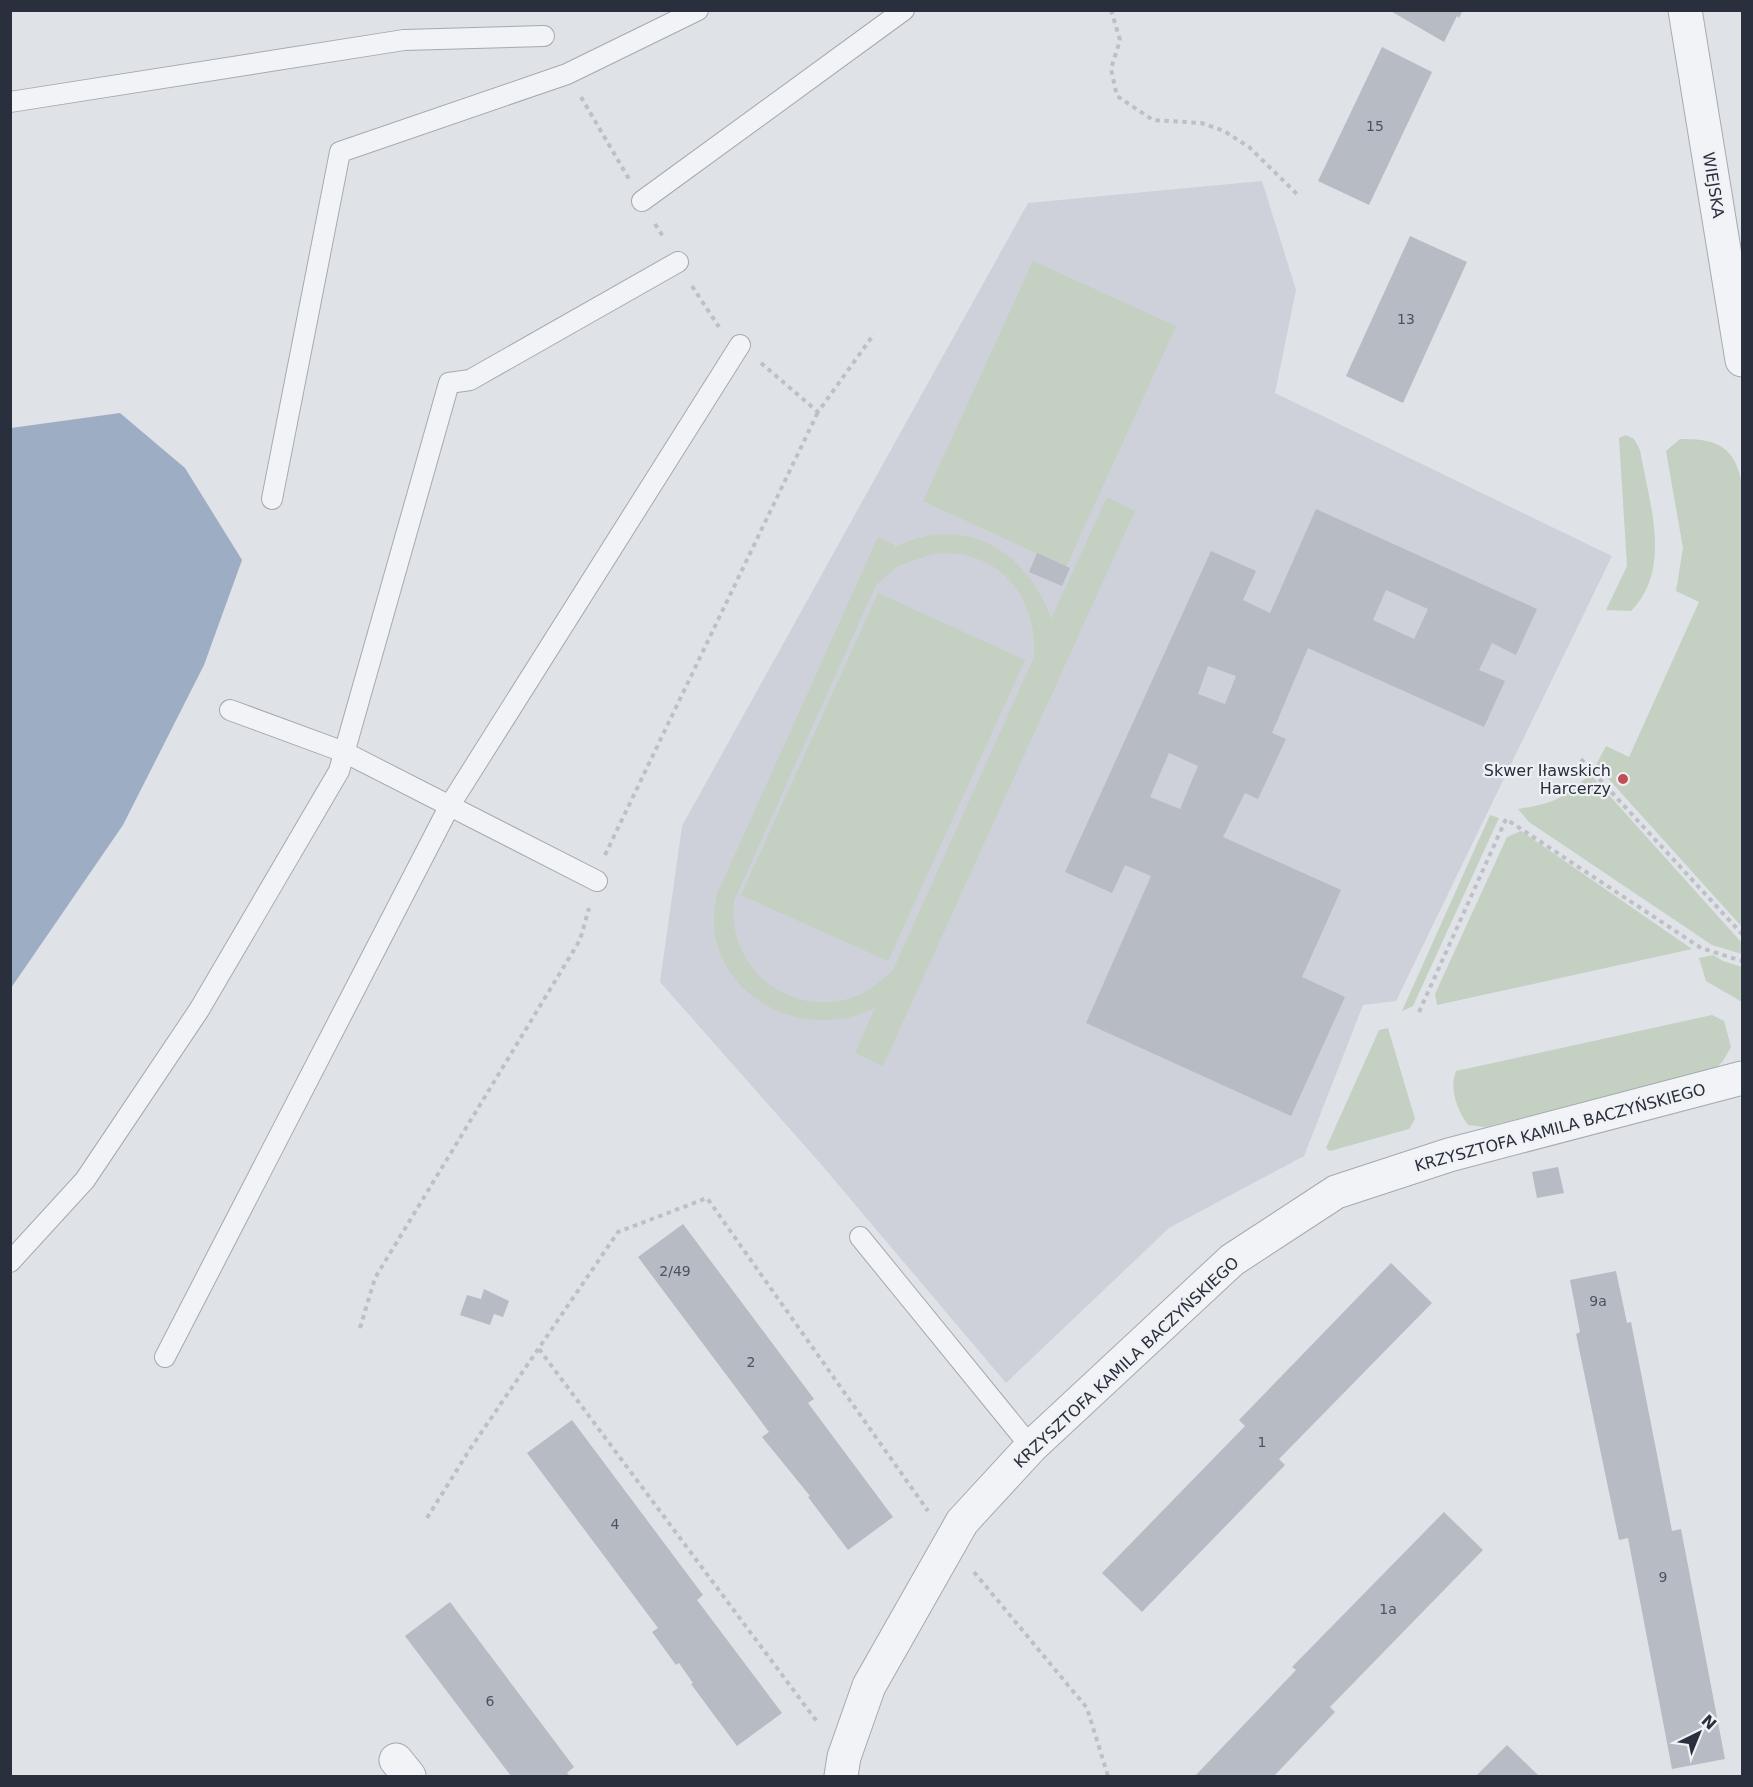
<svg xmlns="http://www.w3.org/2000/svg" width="1753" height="1787" font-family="'DejaVu Sans',sans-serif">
<rect width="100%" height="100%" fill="#dfe2e7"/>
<path fill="#ced1d9" d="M 1262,181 L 1296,290 L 1275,393 L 1612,556 L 1396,1001 L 1363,1005 L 1304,1156 L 1169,1228 L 1006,1383 L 820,1163 L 660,982 L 682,826 L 1028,203 Z"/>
<path fill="#c4d0c1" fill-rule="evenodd" d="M 1033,261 L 1176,326 L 1066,567 L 923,501 Z
M 1626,435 L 1634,439 L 1640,450 C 1649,503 1673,568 1631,611 L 1606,610 L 1627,566 L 1619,438 Z
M 1680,439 C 1718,438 1736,448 1742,485 L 1742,927 L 1596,765 L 1606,746 L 1629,757 L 1699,602 L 1676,591 L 1683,548 L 1666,451 Z
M 1107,497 L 1135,511 L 883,1066 L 855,1053 L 875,1008 C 796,1047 695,986 717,894 L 878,537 L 894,545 L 894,548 C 962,512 1029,551 1051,619 ZM 932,554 C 997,546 1038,596 1034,657 L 893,970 C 880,981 868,993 851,998 C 788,1018 726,966 734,901 L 876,585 L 898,566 Z
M 878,593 L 1025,660 L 888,961 L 741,895 Z
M 1590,774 L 1742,943 L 1742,954 L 1712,945 L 1529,822 L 1518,809 C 1554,803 1564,799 1590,774 Z
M 1490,815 L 1499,818 L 1413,1006 L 1402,1011 Z
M 1521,831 L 1692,949 L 1437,1005 L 1435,994 L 1507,837 Z
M 1713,955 L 1723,961 L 1742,967 L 1742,1002 L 1706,981 L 1699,958 Z
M 1712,1015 L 1724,1021 L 1731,1047 L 1723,1061 L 1712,1072 L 1485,1127 L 1468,1125 C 1457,1110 1449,1088 1456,1071 Z
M 1388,1028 L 1415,1119 L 1409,1129 L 1330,1151 L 1326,1148 L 1379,1030 Z"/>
<path fill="#9dadc4" d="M 120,413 L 185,468 L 242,560 L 204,665 L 123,825 L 11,988 L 11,428 Z"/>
<path fill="#b7bbc4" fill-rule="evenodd" d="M 1389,10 L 1463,10 L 1459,18 L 1457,16 L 1444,42 Z
M 1382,47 L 1432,72 L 1369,205 L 1318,181 Z
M 1410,236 L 1467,262 L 1403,403 L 1346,376 Z
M 1316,509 L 1537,609 L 1516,655 L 1492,643 L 1479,670 L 1505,681 L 1484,727 L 1308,648 L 1272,733 L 1286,739 L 1258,799 L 1245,793 L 1223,837 L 1341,890 L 1302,977 L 1345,997 L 1291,1116 L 1086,1023 L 1151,876 L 1125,865 L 1112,893 L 1065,872 L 1211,551 L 1256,571 L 1243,600 L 1270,613 ZM 1386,590 L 1428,609 L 1414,639 L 1373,620 ZM 1208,666 L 1236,676 L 1225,704 L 1198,694 ZM 1169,753 L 1198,766 L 1180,809 L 1150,797 Z
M 1037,553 L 1070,568 L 1062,586 L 1029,572 Z
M 1558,1167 L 1564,1193 L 1537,1198 L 1532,1172 Z
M 683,1224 L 814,1399 L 808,1403 L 893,1517 L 848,1550 L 808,1497 L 810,1496 L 762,1437 L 769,1432 L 638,1257 Z
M 1391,1263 L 1432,1303 L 1279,1459 L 1285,1465 L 1142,1612 L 1102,1573 L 1245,1426 L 1239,1420 Z
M 1616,1271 L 1627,1323 L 1631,1322 L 1672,1531 L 1681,1529 L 1725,1759 L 1672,1769 L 1628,1538 L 1619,1540 L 1576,1334 L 1580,1332 L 1570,1280 Z
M 484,1289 L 509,1301 L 503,1317 L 494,1314 L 490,1325 L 460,1315 L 467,1295 L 481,1299 Z
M 572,1420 L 703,1595 L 697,1600 L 782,1713 L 737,1746 L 691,1684 L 693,1683 L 679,1663 L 676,1665 L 652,1632 L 658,1628 L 527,1453 Z
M 1444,1512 L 1483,1550 L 1330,1707 L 1335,1712 L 1274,1776 L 1195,1776 L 1296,1670 L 1292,1667 Z
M 450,1602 L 574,1767 L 567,1773 L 570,1776 L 511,1776 L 405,1636 Z
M 1507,1745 L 1539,1776 L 1476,1776 Z"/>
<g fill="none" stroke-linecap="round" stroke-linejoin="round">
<defs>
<path id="service" d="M 10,102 L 404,40 L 544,36
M 642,201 L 904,10
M 272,499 L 340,152 L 567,74 L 698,10
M 230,710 L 344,752 L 597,881
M 860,1237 L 1031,1447
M 10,1262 L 85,1180 L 199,1010 L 339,771 L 449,383 L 470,380 L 678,262
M 165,1357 L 450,805 L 740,345"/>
<path id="minor" d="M 396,1760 L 409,1776
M 841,1776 L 844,1757 L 869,1686 L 962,1522 L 1031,1447 L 1232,1260 L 1336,1192 L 1449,1155 L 1742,1078"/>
<path id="tertiary" d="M 1685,10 L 1742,360"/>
</defs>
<use href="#service" stroke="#a5a9b1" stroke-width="22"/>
<use href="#minor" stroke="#a5a9b1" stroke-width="35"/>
<use href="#tertiary" stroke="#a5a9b1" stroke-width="35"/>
<path stroke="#bec0c6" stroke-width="4" stroke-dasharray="4.5 4.5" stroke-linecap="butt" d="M 1111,10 L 1120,40 L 1111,69 L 1117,96 L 1153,120 L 1201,123 L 1224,131 L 1249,147 L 1298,195
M 581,97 L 629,179
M 655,224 L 664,238
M 692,286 L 719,327
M 761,363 L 818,412 L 874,334
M 1581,759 L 1742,934
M 605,855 L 818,412
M 1419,1012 L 1506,819 L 1701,948 L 1742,961
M 360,1328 L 375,1278 L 580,940 L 589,908
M 539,1349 L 818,1723
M 427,1518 L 470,1449 L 618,1232 L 707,1198 L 928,1511
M 974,1572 L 1087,1708 L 1108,1776"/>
<use href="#service" stroke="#f2f3f6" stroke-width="20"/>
<use href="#minor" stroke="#f2f3f6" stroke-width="33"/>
<use href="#tertiary" stroke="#f2f3f6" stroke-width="33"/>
</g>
<circle fill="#c24e55" stroke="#eff1f5" stroke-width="2" cx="1623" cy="779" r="6"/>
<g text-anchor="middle" stroke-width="4.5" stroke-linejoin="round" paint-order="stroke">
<g font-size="14" fill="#4c525f">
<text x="1375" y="131">15</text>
<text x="1406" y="324">13</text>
<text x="675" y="1276">2/49</text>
<text x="1598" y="1306">9a</text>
<text x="751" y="1367">2</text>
<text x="1262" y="1447">1</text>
<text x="615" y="1529">4</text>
<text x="1663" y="1582">9</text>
<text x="1388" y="1614">1a</text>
<text x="490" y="1706">6</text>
</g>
<g font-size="16" fill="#292f3d" stroke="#eff1f5">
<text transform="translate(1714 185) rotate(81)" y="6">WIEJSKA</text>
<text transform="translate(1560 1127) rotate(-15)" y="6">KRZYSZTOFA KAMILA BACZYŃSKIEGO</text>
<text transform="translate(1126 1362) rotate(-43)" y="6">KRZYSZTOFA KAMILA BACZYŃSKIEGO</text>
</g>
<g font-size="16" fill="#292f3d" stroke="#eff1f5" text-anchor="end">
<text x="1611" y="776">Skwer Iławskich<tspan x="1611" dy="18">Harcerzy</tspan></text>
</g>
</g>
<rect width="1753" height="1787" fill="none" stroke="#292f3d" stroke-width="24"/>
<g transform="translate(1699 1733) rotate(43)" stroke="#eff1f5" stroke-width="4.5" paint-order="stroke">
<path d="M0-4.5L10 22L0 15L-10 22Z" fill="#292f3d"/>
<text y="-9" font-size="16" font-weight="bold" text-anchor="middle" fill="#292f3d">N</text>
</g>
</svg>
